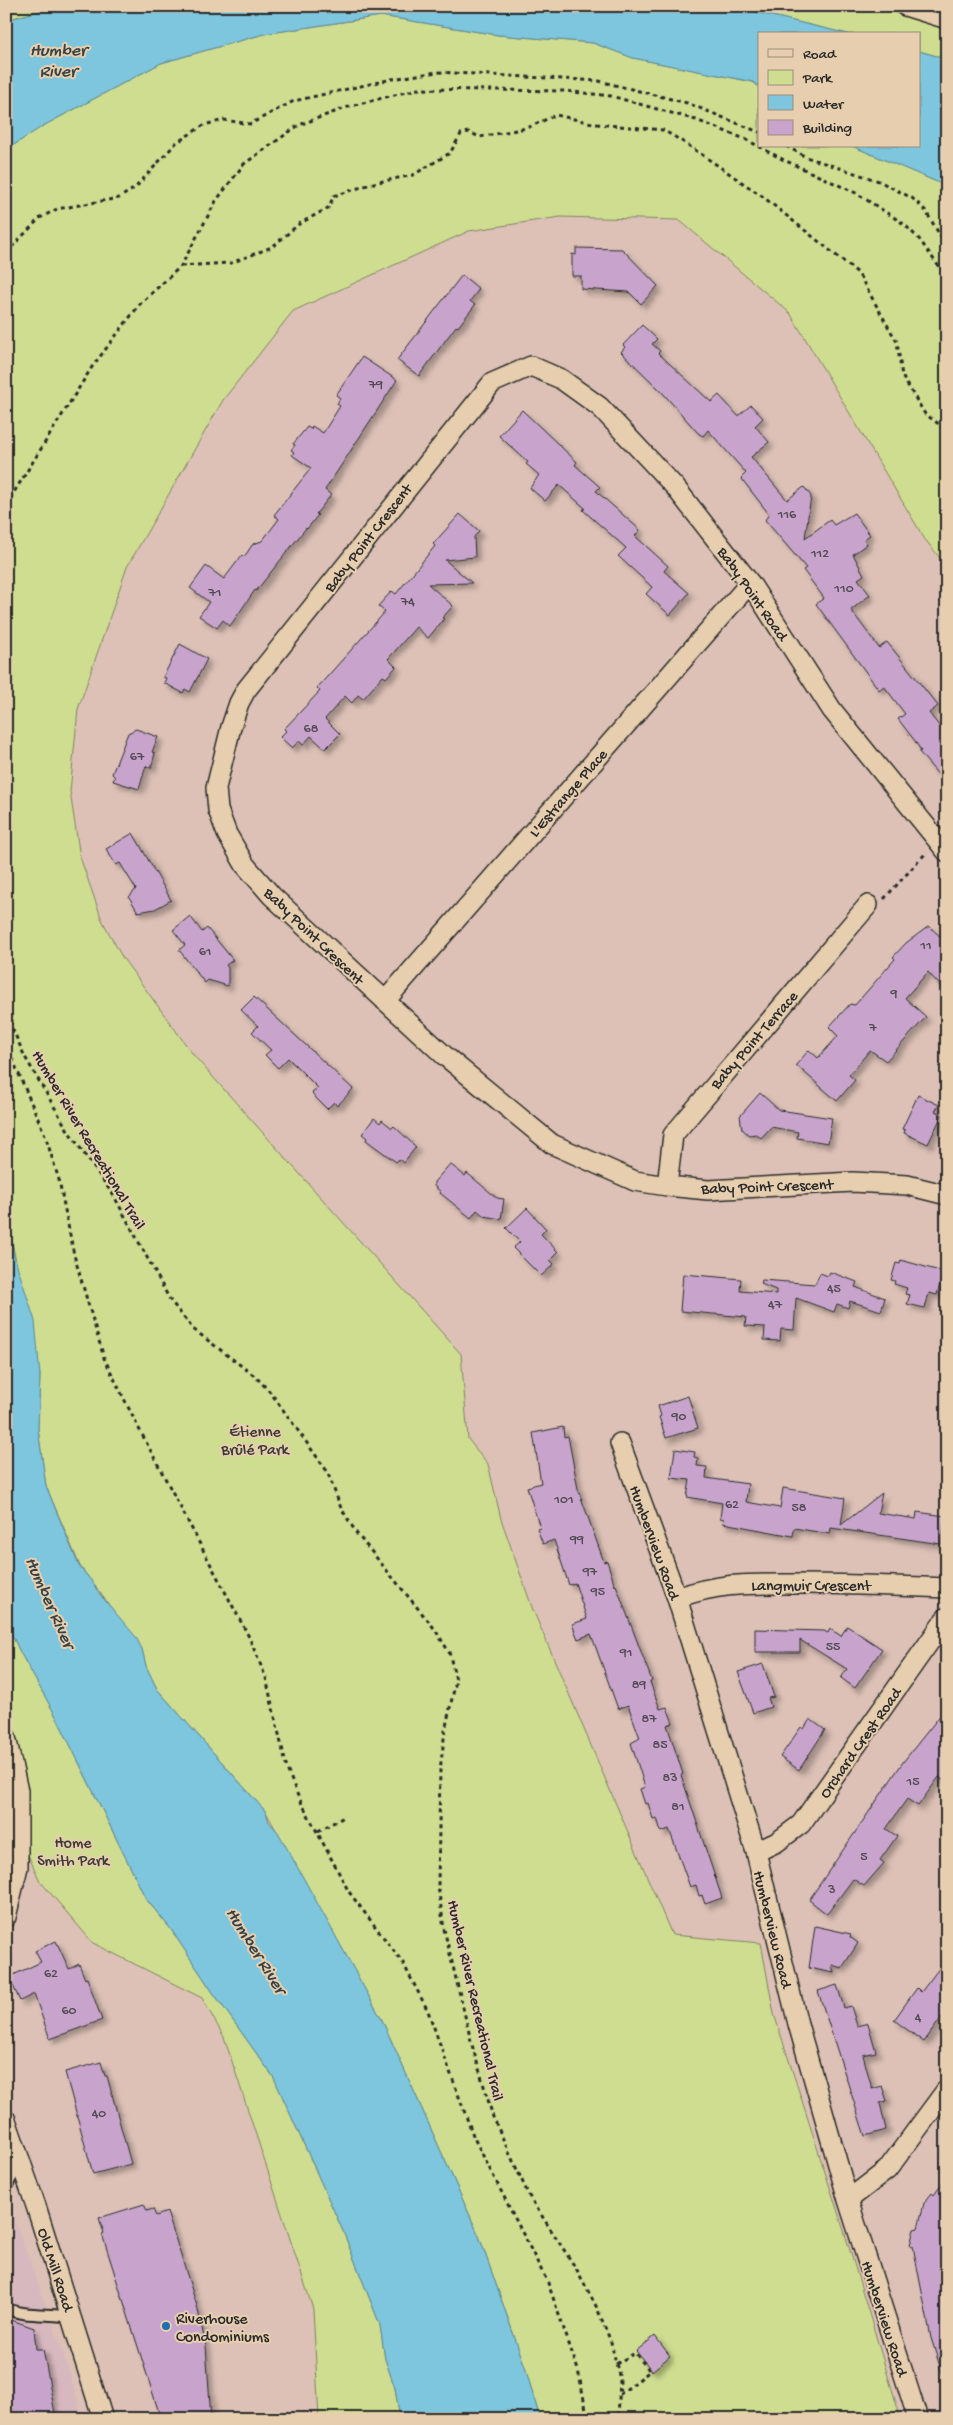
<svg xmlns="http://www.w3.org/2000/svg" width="953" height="2425" font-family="'Gochi Hand',sans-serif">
<defs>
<filter id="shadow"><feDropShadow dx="4.5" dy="4.5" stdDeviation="2.5" flood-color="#0004"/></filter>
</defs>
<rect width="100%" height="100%" fill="#ddc1b7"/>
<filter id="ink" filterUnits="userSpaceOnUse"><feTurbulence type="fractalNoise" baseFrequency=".02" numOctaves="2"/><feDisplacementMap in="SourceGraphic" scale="10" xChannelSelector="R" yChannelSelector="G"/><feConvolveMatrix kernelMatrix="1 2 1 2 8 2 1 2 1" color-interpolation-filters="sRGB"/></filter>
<g filter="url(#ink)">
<path fill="#d7b8be" d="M 6,2197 L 63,2352 L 83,2419 L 6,2419 Z"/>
<path fill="#cfdd90" stroke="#7d845e" d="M 6,6 L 58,6 L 6,20 Z
M 730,6 L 947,6 L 947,59 L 919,51 L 919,34 L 848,34 Z
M 381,16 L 498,35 L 593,43 L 633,58 L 753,82 L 759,87 L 759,146 L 852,146 L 937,182 L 947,189 L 947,567 L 924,538 L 790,313 L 679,220 L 560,217 L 469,231 L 293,311 L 223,400 L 127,567 L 78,709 L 70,792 L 80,857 L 102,920 L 122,957 L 195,1057 L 461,1354 L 468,1439 L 488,1464 L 501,1519 L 533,1610 L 672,1935 L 761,1943 L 774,2014 L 845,2234 L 901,2419 L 540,2419 L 525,2367 L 479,2236 L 382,2020 L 266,1812 L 157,1689 L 146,1666 L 142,1649 L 80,1566 L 46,1486 L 38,1429 L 40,1375 L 6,1214 L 6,150 L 43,126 L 161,63 L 264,34 Z
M 6,1622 L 20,1652 L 57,1718 L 146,1899 L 170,1928 L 212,1991 L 274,2078 L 343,2231 L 380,2325 L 385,2359 L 395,2388 L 400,2419 L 319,2419 L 313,2309 L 224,2037 L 202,1998 L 93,1943 L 40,1881 L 6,1807 Z"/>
<path fill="#7dc6dd" stroke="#5c8896" d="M 58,6 L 730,6 L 848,34 L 759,34 L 759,87 L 753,82 L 633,58 L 593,43 L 498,35 L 381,16 L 264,34 L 161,63 L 43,126 L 6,150 L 6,20 Z
M 919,51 L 947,59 L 947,189 L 937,182 L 852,146 L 919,146 Z
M 6,1214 L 15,1259 L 35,1321 L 40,1375 L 38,1429 L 46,1486 L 79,1566 L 94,1584 L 97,1591 L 136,1637 L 142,1649 L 146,1666 L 157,1689 L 266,1812 L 269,1822 L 278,1832 L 382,2020 L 479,2236 L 525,2367 L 540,2419 L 400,2419 L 395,2388 L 385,2359 L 380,2325 L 343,2231 L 274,2078 L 212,1991 L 170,1928 L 146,1899 L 57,1718 L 20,1652 L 6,1622 Z"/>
<path fill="#c8a4cd" stroke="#2b2b2b" filter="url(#shadow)" d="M 576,248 L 622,249 L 658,286 L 641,304 L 629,292 L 581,289 L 581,276 L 572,276 L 572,254 L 576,255 Z
M 462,275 L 479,289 L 470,301 L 475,305 L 458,327 L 456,326 L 419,376 L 397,360 Z
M 642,325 L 657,339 L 652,344 L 660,351 L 658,353 L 711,402 L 719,395 L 738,416 L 751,405 L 763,418 L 755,426 L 769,442 L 751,457 L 787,500 L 804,487 L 811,496 L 805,538 L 830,520 L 834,525 L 854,513 L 870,535 L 864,539 L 867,544 L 853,554 L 864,575 L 858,579 L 870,595 L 851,610 L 879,648 L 887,642 L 938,706 L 929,713 L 947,736 L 947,785 L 919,752 L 921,751 L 915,741 L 898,719 L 905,714 L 884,686 L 879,690 L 816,604 L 824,598 L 803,570 L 806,568 L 765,520 L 769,514 L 741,478 L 746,473 L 708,430 L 703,436 L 698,433 L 661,391 L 621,352 L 625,347 L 623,345 Z
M 362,357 L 397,380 L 325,490 L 331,495 L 316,514 L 318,515 L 307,529 L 306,528 L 256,591 L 255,590 L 230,626 L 223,620 L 217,628 L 199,616 L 209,602 L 190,588 L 206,566 L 224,579 L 242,555 L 244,557 L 253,544 L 262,541 L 279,519 L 274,515 L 311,468 L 292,455 L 294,452 L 291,450 L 295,445 L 293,444 L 307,427 L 311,429 L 312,426 L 323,433 L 340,406 L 337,404 L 340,398 L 336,395 Z
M 522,410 L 577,462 L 575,465 L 600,487 L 596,491 L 640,530 L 635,536 L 668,566 L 664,571 L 689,593 L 670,615 L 646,594 L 652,587 L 618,556 L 626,548 L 583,510 L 585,508 L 559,485 L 545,501 L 530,488 L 539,475 L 526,464 L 528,462 L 499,436 Z
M 460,514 L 479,531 L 474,537 L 475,557 L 445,560 L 472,583 L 428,584 L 453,606 L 442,618 L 444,619 L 428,638 L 416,627 L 388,659 L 396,667 L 386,678 L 383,676 L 363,699 L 358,695 L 352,703 L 345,696 L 325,719 L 340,734 L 325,749 L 311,736 L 303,745 L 299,741 L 292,748 L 280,737 L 286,731 L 284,729 L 320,691 L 317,688 L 385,612 L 378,606 L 392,591 L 396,594 L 435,546 L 433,544 Z
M 180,644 L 207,659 L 190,692 L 185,689 L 183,693 L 164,683 L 166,678 L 163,677 Z
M 136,729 L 158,737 L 152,752 L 155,753 L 151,768 L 146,766 L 139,789 L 113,781 L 115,777 L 112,774 L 128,733 Z
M 133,833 L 171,900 L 155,909 L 138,912 L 129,897 L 136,889 L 120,863 L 116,865 L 106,849 Z
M 190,916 L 202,932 L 207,928 L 233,960 L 226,965 L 228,968 L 228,986 L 208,980 L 205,983 L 179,950 L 185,945 L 173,930 Z
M 929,926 L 947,943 L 947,993 L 928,972 L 905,998 L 926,1017 L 886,1061 L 870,1050 L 849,1075 L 855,1080 L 837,1101 L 796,1065 L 809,1050 L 818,1058 L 838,1036 L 829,1027 L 850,1004 L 855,1005 L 895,959 L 893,957 L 906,943 Z
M 254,997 L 353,1089 L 337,1106 L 334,1102 L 327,1109 L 316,1098 L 312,1093 L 318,1088 L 288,1058 L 278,1068 L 265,1055 L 271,1050 L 252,1032 L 258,1026 L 241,1010 Z
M 760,1093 L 779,1110 L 832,1118 L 828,1143 L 797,1138 L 798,1132 L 771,1127 L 761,1138 L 756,1134 L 749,1135 L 742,1129 L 740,1116 Z
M 918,1095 L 939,1105 L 935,1111 L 942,1115 L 928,1144 L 904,1133 L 905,1130 L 902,1129 Z
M 374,1118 L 380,1123 L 382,1120 L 392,1128 L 394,1126 L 416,1147 L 403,1163 L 399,1159 L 396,1162 L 366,1140 L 367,1138 L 362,1134 Z
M 450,1164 L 465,1176 L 467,1173 L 497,1198 L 504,1199 L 501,1219 L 484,1216 L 477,1210 L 471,1218 L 440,1193 L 441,1192 L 434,1186 L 434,1182 Z
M 527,1208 L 546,1229 L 541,1234 L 558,1252 L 550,1260 L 554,1264 L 541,1276 L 513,1248 L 520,1242 L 506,1228 Z
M 901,1260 L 943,1272 L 937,1295 L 929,1293 L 925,1308 L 907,1304 L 910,1295 L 905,1294 L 907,1288 L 894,1284 L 895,1281 L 891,1280 L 896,1263 L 900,1264 Z
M 830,1272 L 857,1282 L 855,1287 L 885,1298 L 881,1311 L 850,1301 L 848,1308 L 837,1304 L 834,1312 L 796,1298 L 794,1330 L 781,1329 L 780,1341 L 764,1340 L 765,1327 L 745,1326 L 746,1317 L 680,1311 L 683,1274 L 741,1279 L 740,1291 L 776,1294 L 776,1290 L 761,1284 L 762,1280 L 815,1284 L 820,1273 L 828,1276 Z
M 688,1396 L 698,1428 L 666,1438 L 659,1417 L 661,1416 L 658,1406 Z
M 563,1427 L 564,1437 L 568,1436 L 578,1489 L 604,1562 L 607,1561 L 615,1586 L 616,1585 L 652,1681 L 650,1682 L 660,1709 L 667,1707 L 673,1723 L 667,1725 L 683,1774 L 681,1775 L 722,1898 L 705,1904 L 702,1895 L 699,1896 L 696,1885 L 690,1887 L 669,1829 L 661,1832 L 657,1818 L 653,1819 L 648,1803 L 645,1804 L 640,1789 L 645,1787 L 631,1743 L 640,1738 L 628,1705 L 618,1709 L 617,1706 L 591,1634 L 578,1639 L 572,1624 L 587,1619 L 575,1583 L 569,1585 L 554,1540 L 543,1544 L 537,1529 L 540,1528 L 527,1487 L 541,1483 L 533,1433 Z
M 675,1449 L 695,1452 L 694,1457 L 698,1458 L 697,1466 L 707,1467 L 706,1478 L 748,1484 L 746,1502 L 780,1508 L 783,1488 L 845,1498 L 841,1525 L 882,1493 L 878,1513 L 916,1519 L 917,1512 L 945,1516 L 941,1544 L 831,1528 L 830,1534 L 794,1528 L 793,1536 L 723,1523 L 724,1519 L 720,1518 L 722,1503 L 687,1497 L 690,1480 L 671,1478 Z
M 847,1626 L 882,1649 L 855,1688 L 841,1678 L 847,1669 L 800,1640 L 800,1652 L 755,1652 L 755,1629 L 824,1631 L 828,1633 L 830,1629 L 841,1636 Z
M 763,1664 L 774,1697 L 768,1698 L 771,1707 L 753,1713 L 738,1672 Z
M 947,1707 L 947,1783 L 939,1777 L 918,1806 L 907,1799 L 886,1829 L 897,1836 L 880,1860 L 884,1863 L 864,1886 L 853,1879 L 827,1914 L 809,1900 L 903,1762 Z
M 810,1719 L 825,1730 L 799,1770 L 780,1757 L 801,1727 L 804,1729 Z
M 815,1926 L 851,1934 L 850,1937 L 858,1943 L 842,1968 L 832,1965 L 834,1973 L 809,1968 Z
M 56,1941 L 69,1969 L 79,1964 L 85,1979 L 87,1978 L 102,2020 L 50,2039 L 34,1994 L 20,2001 L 9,1977 L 41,1962 L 35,1951 Z
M 947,1958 L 947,2010 L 924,2042 L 894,2020 L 917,1988 L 921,1992 Z
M 837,1985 L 844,2008 L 851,2006 L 857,2026 L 868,2023 L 876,2052 L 863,2055 L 872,2089 L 882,2086 L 887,2101 L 880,2103 L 886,2130 L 865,2136 L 818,1991 Z
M 101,2062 L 105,2076 L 107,2076 L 131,2164 L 93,2174 L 65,2072 Z
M 947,2177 L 947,2376 L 943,2376 L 931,2338 L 913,2246 L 910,2245 L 914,2229 L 918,2228 L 924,2203 L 932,2193 L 934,2195 Z
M 144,2204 L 147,2211 L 153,2209 L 156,2216 L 167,2212 L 197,2306 L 206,2346 L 211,2419 L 161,2419 L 102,2234 L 104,2233 L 99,2218 Z
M 6,2318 L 34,2328 L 36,2349 L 43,2349 L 56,2419 L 6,2419 Z
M 655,2336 L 670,2356 L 652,2371 L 636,2351 Z"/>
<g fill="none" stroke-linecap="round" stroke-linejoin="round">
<defs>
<path id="lane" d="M 6,2187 L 20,2162
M 6,2308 C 22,2317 53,2313 72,2317"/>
<path id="street" d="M 905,6 L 947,19
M 947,852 L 832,710 L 750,583 L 675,487 L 600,407 L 561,379 L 531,366 L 492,383 L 246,690 L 239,703 L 231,727 L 216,788 L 218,810 L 227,834 L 245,865 L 272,896 L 445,1056 L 552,1144 L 635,1181 L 667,1186 L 708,1190 L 853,1182 L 907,1185 L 947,1195
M 385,1001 L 750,583
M 667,1186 L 673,1135 L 868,905
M 620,1443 L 677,1598 L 756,1852 L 798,2024 L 848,2200 L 918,2419
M 677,1598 C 720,1582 752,1584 797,1584 C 847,1584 897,1586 947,1588
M 6,1737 L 18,1791 L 18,1867 L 6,1917
M 756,1852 L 777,1842 L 801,1824 L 947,1617
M 6,2120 L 36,2206 L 103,2419
M 848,2200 L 887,2170 L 947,2089"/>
</defs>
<use href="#lane" stroke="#2b2b2b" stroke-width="14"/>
<use href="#street" stroke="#2b2b2b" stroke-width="22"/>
<path stroke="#2b2b2b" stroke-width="3" stroke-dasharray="4 4" stroke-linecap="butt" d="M 786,146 L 806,157 L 879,181 L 912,198 L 925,210 L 947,247
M 6,253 L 40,218 L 57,209 L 119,198 L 135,188 L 176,143 L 204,125 L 224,120 L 250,124 L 294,101 L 392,79 L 437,72 L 599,81 L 687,103 L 759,132
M 181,266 L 231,263 L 272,247 L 299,224 L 328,208 L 334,196 L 374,183 L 413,175 L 450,153 L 461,134 L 468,132 L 480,137 L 527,128 L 556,115 L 597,124 L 663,130 L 685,143 L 762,196 L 858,273 L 897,342 L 902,376 L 925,414 L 947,430
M 6,505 L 92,367 L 140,304 L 181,266 L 216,201 L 244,164 L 299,125 L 351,106 L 418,89 L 565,91 L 611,96 L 696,120 L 745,139 L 784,160 L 856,193 L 887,213 L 904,224 L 919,239 L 947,278
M 884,899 L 925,854
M 6,1014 L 25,1057 L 69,1132 L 114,1196 L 170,1300 L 193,1329 L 256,1377 L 271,1393 L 327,1471 L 341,1508 L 357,1534 L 434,1628 L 449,1652 L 456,1680 L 445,1731 L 440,1770 L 438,1886 L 444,1929 L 472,2045 L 493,2117 L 529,2196 L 577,2270 L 597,2308 L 611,2342 L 620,2380 L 618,2419
M 6,1044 L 45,1135 L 59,1180 L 74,1255 L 104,1358 L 136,1423 L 249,1637 L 266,1678 L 287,1769 L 298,1796 L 349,1892 L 403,1963 L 428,2011 L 474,2138 L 548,2283 L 578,2370 L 588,2419
M 318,1831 L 344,1817
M 616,2364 L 635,2353 L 650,2371 L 619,2395"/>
<use href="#lane" stroke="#e6ceae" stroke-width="10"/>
<use href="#street" stroke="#e6ceae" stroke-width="19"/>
</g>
</g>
<circle fill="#1f6fb2" stroke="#e6ceae" stroke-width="2" cx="166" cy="2326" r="5"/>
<g text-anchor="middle" stroke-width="4" stroke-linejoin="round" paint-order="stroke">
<g font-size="14" fill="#524954">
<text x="376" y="388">79</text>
<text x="787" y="518">116</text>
<text x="820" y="557">112</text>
<text x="844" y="592">110</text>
<text x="215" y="596">71</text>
<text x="408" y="605">74</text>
<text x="311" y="732">68</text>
<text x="137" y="760">67</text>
<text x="926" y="949">11</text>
<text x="205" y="955">61</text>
<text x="894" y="997">9</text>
<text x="873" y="1031">7</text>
<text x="834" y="1292">45</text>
<text x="775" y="1308">47</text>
<text x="679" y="1420">90</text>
<text x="564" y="1503">101</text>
<text x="732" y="1508">62</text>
<text x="799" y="1511">58</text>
<text x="577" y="1543">99</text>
<text x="590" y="1575">97</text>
<text x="598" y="1595">95</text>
<text x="833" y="1650">55</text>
<text x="626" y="1656">91</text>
<text x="639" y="1688">89</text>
<text x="649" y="1722">87</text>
<text x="660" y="1748">85</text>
<text x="670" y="1781">83</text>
<text x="913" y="1785">15</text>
<text x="678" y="1810">81</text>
<text x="864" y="1860">5</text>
<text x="832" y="1893">3</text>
<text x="51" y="1977">62</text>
<text x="69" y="2014">60</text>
<text x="918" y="2021">4</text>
<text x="99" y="2117">40</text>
</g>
<g font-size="16" fill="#2b2b2b" stroke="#e6ceae">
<text transform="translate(367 537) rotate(-52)" y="6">Baby Point Crescent</text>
<text transform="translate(754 593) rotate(55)" y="6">Baby Point Road</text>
<text transform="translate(567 792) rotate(-49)" y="6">L'Estrange Place</text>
<text transform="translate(315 935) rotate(44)" y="6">Baby Point Crescent</text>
<text transform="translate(753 1039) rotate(-49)" y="6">Baby Point Terrace</text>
<text transform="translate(90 1139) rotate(59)" y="6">Humber River Recreational Trail</text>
<text transform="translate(767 1185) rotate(-2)" y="6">Baby Point Crescent</text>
<text transform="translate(656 1542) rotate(70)" y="6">Humberview Road</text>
<text x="811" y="1590">Langmuir Crescent</text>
<text transform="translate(859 1742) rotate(-55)" y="6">Orchard Crest Road</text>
<text transform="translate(774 1929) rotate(76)" y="6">Humberview Road</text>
<text transform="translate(477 2000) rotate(77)" y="6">Humber River Recreational Trail</text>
<text transform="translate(57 2269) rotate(72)" y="6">Old Mill Road</text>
<text transform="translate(886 2318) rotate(72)" y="6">Humberview Road</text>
</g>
<g font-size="16" fill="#3b3d35" stroke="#e6ceae">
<text x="255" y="1436">Étienne<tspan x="255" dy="18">Brûlé Park</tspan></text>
<text x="73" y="1847">Home<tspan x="73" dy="18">Smith Park</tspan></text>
</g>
<g font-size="16" fill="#2b2b2b" stroke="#e6ceae" text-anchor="start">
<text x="176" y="2323">Riverhouse<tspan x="176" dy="18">Condominiums</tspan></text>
</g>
<g font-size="18" font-style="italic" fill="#374246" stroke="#e6ceae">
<text x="58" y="55">Humber<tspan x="58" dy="21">River</tspan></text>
<text transform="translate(51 1602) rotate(66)" y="6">Humber River</text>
<text transform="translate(257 1950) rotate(58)" y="6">Humber River</text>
</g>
</g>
<rect width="953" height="2425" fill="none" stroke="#e6ceae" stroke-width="25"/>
<rect x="12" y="12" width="928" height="2400" fill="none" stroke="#2b2b2b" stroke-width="2" filter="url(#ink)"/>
<rect x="758" y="32" width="162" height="115" fill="#e6ceae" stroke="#9b8d7a"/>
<rect x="768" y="49" width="25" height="8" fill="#e6ceae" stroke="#9b8d7a"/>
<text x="803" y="58" font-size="15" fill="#2b2b2b">Road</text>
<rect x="768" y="70" width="25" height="15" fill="#cfdd90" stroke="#9b8d7a"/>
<text x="803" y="82" font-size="15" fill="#2b2b2b">Park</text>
<rect x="768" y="95" width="25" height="15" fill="#7dc6dd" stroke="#9b8d7a"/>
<text x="803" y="108" font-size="15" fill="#2b2b2b">Water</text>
<rect x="768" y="120" width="25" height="15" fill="#c8a4cd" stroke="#9b8d7a"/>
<text x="803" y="132" font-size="15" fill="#2b2b2b">Building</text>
</svg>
